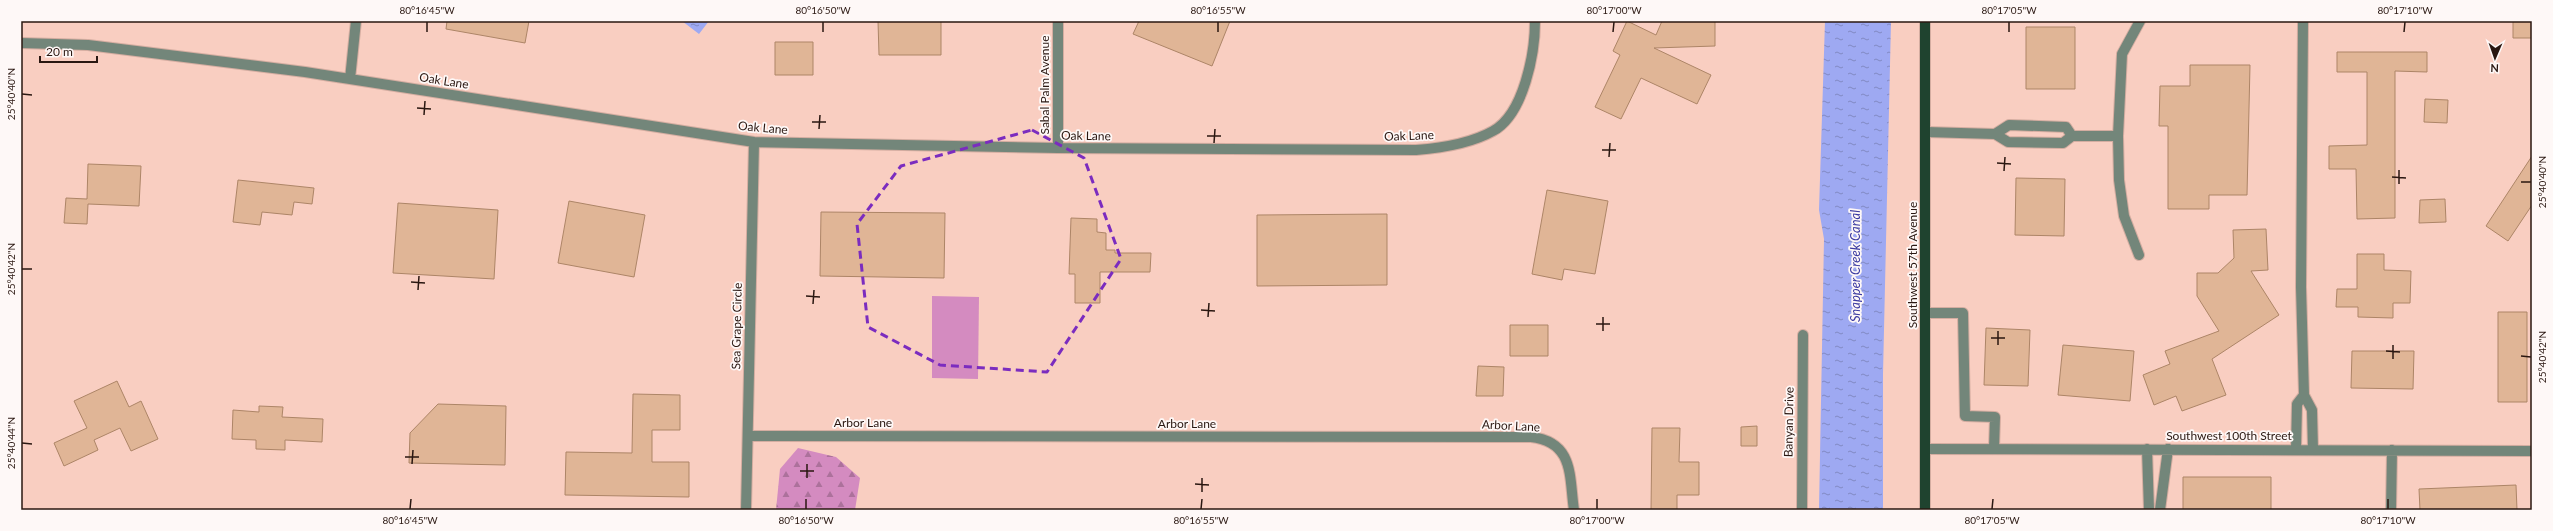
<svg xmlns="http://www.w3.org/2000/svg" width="2553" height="531" font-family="Lato,sans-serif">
<defs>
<pattern id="forest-firs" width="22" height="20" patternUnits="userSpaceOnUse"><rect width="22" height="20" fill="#d48bc0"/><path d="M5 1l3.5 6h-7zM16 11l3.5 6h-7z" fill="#ac719b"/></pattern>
<pattern id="water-ripples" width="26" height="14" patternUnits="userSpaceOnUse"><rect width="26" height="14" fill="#9ea9f2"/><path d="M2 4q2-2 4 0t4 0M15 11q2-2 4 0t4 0" fill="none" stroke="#8189c3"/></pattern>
</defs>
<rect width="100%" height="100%" fill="#f9cec1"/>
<path fill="url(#forest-firs)" d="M 798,448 L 836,457 L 860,478 L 855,510 L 776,510 L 780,469 Z"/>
<path fill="#d48bc0" d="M 932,296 L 979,297 L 978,379 L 932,378 Z"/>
<path fill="url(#water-ripples)" d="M 682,21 L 709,21 L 699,34 Z
M 1825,21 L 1891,21 L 1883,374 L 1883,510 L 1819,510 L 1824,239 L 1819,210 Z"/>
<path fill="#e0b596" stroke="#ad8567" d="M 447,21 L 529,21 L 525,43 L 446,29 Z
M 878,21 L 941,21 L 941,55 L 879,55 Z
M 1139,21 L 1230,21 L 1212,66 L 1133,34 Z
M 1627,21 L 1656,35 L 1662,21 L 1715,21 L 1715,46 L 1654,48 L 1711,75 L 1697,104 L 1641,78 L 1621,119 L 1595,107 L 1620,55 L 1613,51 Z
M 2513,21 L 2532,21 L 2532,38 L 2513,38 Z
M 2026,27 L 2075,27 L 2075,89 L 2026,89 Z
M 775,42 L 813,42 L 813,75 L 775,75 Z
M 2337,52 L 2427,52 L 2427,72 L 2395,71 L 2395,218 L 2357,219 L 2356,169 L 2329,169 L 2329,146 L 2367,145 L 2367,72 L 2337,72 Z
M 2190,65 L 2250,65 L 2247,195 L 2209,195 L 2209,209 L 2168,209 L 2168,126 L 2159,126 L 2160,86 L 2190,86 Z
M 2425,99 L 2448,100 L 2447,123 L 2424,122 Z
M 2532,156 L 2532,205 L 2508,241 L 2486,226 Z
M 88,164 L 141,166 L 139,206 L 88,204 L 87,224 L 64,223 L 66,198 L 87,199 Z
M 2016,178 L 2065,179 L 2064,236 L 2015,235 Z
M 238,180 L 314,188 L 312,204 L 294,202 L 292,215 L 262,212 L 260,225 L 233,222 Z
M 1547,190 L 1608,201 L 1595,274 L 1564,269 L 1562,280 L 1532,274 Z
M 2445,199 L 2446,222 L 2419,223 L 2420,200 Z
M 569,201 L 645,215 L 634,277 L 558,263 Z
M 398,203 L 498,210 L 494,279 L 393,273 Z
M 821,212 L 945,213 L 944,278 L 820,276 Z
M 1387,214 L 1387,285 L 1257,286 L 1257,215 Z
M 1071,218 L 1097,219 L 1097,232 L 1106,233 L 1106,250 L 1115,250 L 1115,253 L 1151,253 L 1150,272 L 1100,272 L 1100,303 L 1075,303 L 1075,274 L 1069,274 Z
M 2266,229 L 2268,270 L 2251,271 L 2279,315 L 2212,359 L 2226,395 L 2182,411 L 2176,396 L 2154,405 L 2143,375 L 2170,364 L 2165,351 L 2219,331 L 2197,296 L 2197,273 L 2218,273 L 2234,258 L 2233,230 Z
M 2357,254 L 2384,254 L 2384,270 L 2411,271 L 2410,303 L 2393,303 L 2393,318 L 2358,317 L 2358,307 L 2336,307 L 2337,289 L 2357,289 Z
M 2498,312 L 2527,312 L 2527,402 L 2498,402 Z
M 1510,325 L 1548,325 L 1548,356 L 1510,356 Z
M 1986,328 L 2030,330 L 2028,386 L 1984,385 Z
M 2063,345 L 2134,351 L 2130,401 L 2058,395 Z
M 2352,351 L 2414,351 L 2413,389 L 2351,388 Z
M 1478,366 L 1504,367 L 1503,396 L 1476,396 Z
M 117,381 L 129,407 L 141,401 L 158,439 L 131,451 L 120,428 L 94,440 L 98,450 L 64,466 L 54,443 L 87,428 L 74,401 Z
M 633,394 L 680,395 L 680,430 L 652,430 L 652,462 L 689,462 L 689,497 L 565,495 L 566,452 L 632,453 Z
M 438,404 L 506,406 L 505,465 L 409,463 L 410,433 Z
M 259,406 L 283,407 L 282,417 L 323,419 L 322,442 L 285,440 L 285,450 L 256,449 L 256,440 L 232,439 L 233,410 L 259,412 Z
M 1757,426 L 1757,446 L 1741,446 L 1741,427 Z
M 1652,428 L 1680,428 L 1679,462 L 1699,462 L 1699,495 L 1677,495 L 1677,510 L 1651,510 Z
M 2183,477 L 2271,477 L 2271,510 L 2183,510 Z
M 2516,485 L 2517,510 L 2420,510 L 2419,489 Z"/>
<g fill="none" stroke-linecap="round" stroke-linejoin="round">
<defs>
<path id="minor" d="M 2303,21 L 2301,287 L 2304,395 L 2312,410 L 2313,450
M 21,43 L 88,45 L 305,72 L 754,142 L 1058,148 L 1416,150 C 1442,148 1470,144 1493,131 C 1524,114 1535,53 1535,21
M 350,79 L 356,21
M 1926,132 L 1995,134 L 2008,142 L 2063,143 L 2072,136 L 2118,136
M 1995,134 L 2009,125 L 2066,127 L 2072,136
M 1058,148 L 1058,21
M 2139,255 L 2124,216 L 2119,180 L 2118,136 L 2122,54 L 2140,21
M 1926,313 L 1963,313 L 1965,416 L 1995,417 L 1994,449
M 748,436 L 1531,437 C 1575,442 1569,478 1574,510
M 1926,449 L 2532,451
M 2147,449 L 2149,510
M 2296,450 L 2297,404 L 2304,395
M 746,510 L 754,142
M 1802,510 L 1803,335
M 2160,510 L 2168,449
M 2391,510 L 2392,450"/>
<path id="major" d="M 1925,510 L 1925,21"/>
</defs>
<use href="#minor" stroke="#d4ada1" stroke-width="12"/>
<use href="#major" stroke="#d4ada1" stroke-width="12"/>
<use href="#minor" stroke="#73867a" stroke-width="10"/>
<use href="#major" stroke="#1f432f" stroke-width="10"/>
</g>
<path fill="none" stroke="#7b2cbf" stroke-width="3" stroke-dasharray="8 5" stroke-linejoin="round" d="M 1032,130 L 1084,158 L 1121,259 L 1047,372 L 940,365 L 868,327 L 857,224 L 901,166 Z"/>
<path fill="none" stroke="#2a1711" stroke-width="1.5" d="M 427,32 L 427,22M 823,32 L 823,22M 1218,32 L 1218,22M 1613,32 L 1614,22M 2009,32 L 2009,22M 2404,32 L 2405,22M 22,94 L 32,95M 417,108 L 431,109M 424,115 L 425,101M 812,122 L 826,122M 819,129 L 820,115M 1207,136 L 1221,136M 1214,143 L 1215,129M 1602,150 L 1616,150M 1609,157 L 1610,143M 1997,163 L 2011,164M 2004,171 L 2005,157M 2392,177 L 2406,178M 2521,182 L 2531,182M 2399,184 L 2399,170M 22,269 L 32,269M 411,282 L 425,283M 418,290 L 419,276M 806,296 L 820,297M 813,304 L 814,290M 1201,310 L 1215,311M 1208,317 L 1209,303M 1596,324 L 1610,324M 1603,331 L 1603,317M 1991,338 L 2005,338M 1998,345 L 1998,331M 2386,351 L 2400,352M 2521,356 L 2531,357M 2393,359 L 2393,345M 22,443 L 32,444M 405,457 L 419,457M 412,464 L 413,450M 800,471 L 814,471M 807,478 L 807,464M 1195,484 L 1209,485M 1202,492 L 1202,478M 410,509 L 411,499M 806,509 L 806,499M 1201,509 L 1202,499M 1597,509 L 1597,499M 1992,509 L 1993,499M 2388,509 L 2388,499"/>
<g text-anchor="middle" stroke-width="3.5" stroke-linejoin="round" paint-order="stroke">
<g font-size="12" fill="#2a1711" stroke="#fef8f7">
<text transform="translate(444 81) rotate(9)" y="4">Oak Lane</text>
<text transform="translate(1045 85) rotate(-90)" y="4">Sabal Palm Avenue</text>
<text transform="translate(763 128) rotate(5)" y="4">Oak Lane</text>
<text transform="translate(1086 136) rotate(1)" y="4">Oak Lane</text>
<text transform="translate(1409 136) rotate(-2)" y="4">Oak Lane</text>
<text transform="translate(1913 265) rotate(-90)" y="4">Southwest 57th Avenue</text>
<text transform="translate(737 326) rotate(-89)" y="4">Sea Grape Circle</text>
<text transform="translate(1789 422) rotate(-89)" y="4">Banyan Drive</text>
<text x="863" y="427">Arbor Lane</text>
<text x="1187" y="428">Arbor Lane</text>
<text transform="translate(1511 426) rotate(3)" y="4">Arbor Lane</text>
<text x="2229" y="440">Southwest 100th Street</text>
</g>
<g font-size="13" font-style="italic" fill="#3b3aa1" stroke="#fef8f7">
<text transform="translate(1855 266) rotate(-90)" y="5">Snapper Creek Canal</text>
</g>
</g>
<rect width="2553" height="531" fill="none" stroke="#fef8f7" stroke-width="44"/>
<g transform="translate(2495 58) rotate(182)" stroke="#fef8f7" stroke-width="3" paint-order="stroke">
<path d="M0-3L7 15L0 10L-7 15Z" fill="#2a1711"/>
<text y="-6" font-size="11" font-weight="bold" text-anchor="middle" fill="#2a1711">N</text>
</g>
<path d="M40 56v6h57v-6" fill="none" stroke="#2a1711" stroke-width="2"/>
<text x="46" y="56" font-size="12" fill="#2a1711" stroke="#fef8f7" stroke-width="3" paint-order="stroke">20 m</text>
<rect x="22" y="22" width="2509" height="487" fill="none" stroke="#2a1711" stroke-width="1.5"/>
<g font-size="10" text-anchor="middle" fill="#2a1711">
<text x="427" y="14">80°16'45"W</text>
<text x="823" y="14">80°16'50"W</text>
<text x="1218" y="14">80°16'55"W</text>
<text x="1614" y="14">80°17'00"W</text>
<text x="2009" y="14">80°17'05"W</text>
<text x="2405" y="14">80°17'10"W</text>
<text transform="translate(11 94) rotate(-90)" y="4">25°40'40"N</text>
<text transform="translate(2542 182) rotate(-90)" y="4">25°40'40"N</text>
<text transform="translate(11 269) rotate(-90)" y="4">25°40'42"N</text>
<text transform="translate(2542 357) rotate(-90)" y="4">25°40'42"N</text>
<text transform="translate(11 443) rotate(-90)" y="4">25°40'44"N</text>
<text x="410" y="524">80°16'45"W</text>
<text x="806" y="524">80°16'50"W</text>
<text x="1201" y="524">80°16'55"W</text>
<text x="1597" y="524">80°17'00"W</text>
<text x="1992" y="524">80°17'05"W</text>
<text x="2388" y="524">80°17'10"W</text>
</g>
</svg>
